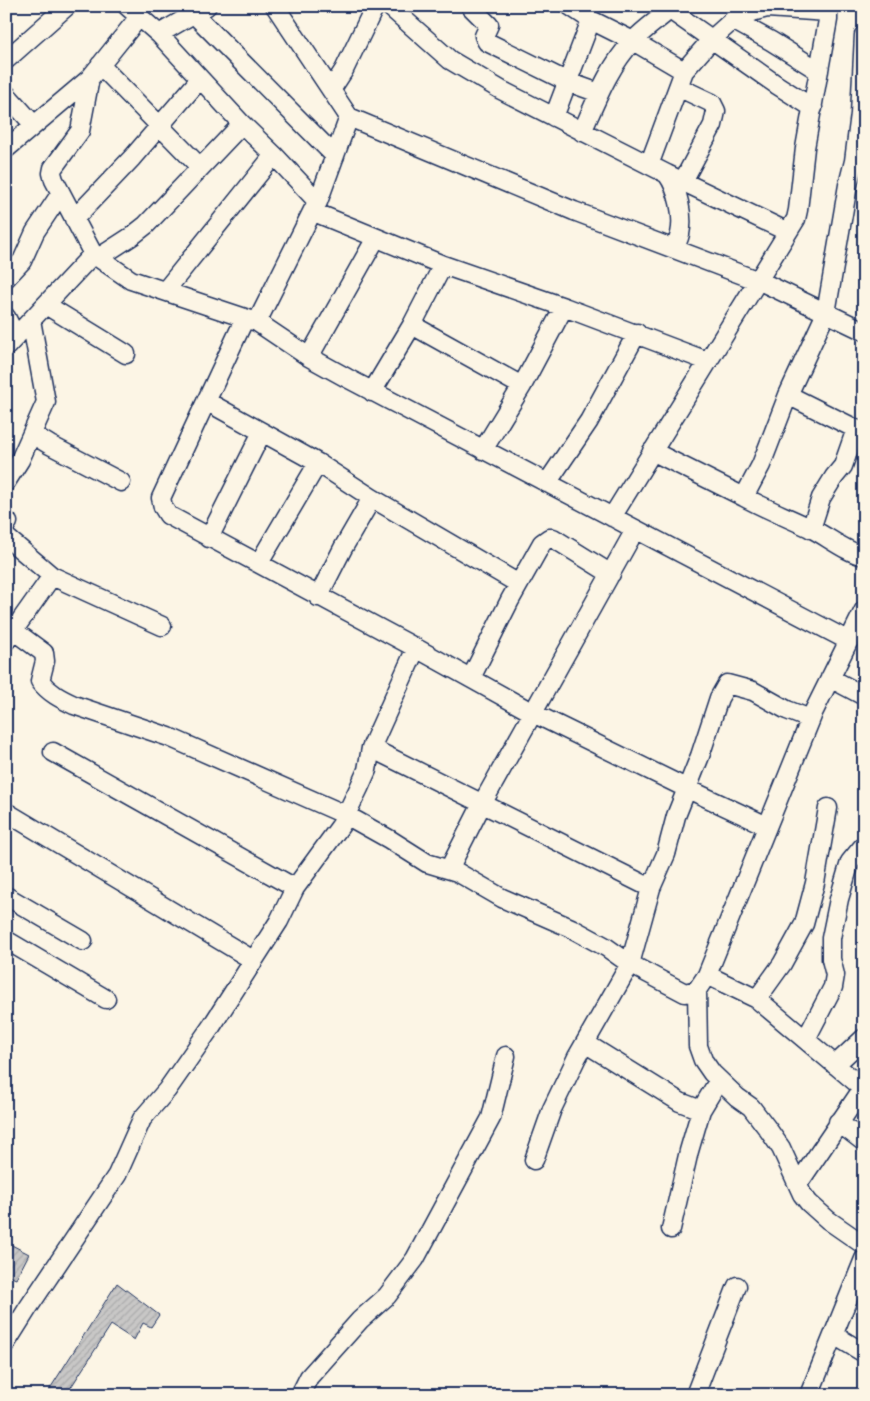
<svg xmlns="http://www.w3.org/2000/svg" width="870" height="1401" font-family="'Gochi Hand',sans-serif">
<defs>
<pattern id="building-hatch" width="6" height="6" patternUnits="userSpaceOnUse" patternTransform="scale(1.25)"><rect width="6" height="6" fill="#c8c7c6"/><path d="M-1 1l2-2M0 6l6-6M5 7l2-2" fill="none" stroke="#ababac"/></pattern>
</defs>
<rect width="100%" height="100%" fill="#fcf5e5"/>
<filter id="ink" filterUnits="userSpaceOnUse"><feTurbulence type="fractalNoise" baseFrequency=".02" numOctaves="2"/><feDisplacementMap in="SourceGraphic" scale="10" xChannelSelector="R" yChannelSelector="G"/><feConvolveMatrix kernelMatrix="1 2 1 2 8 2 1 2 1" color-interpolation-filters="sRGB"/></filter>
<g filter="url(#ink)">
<path fill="url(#building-hatch)" stroke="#1b2f5e" d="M 6,1242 L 29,1254 L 16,1279 L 6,1275 Z
M 117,1283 L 159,1315 L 151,1327 L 143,1323 L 134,1340 L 111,1325 L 66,1395 L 46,1395 Z"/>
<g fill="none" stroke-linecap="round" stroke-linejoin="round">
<defs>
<path id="minor" d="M 127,6 L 159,34 L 242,124 L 274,155 L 318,202 L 349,117
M 275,6 L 349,117 L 574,211 L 764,283 L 864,331
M 389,6 L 450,60 L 501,90 L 667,174 C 678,189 684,216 680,234 C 679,239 676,244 675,249
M 470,6 L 489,25 L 484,36 L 487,42 L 568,82 L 599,93
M 570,6 L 591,20 L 633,41 L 684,71
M 670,10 L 777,85 L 813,108
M 194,14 L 335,156
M 733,20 L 771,41 L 819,71
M 159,34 L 207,6
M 864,35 L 860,114 L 854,161 L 848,185 L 826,313 L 788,395 L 761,465 L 744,497 C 766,509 789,518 812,529 C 828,537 848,553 864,556
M 6,60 L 67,6
M 100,65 L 200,167
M 678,87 L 712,103 L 716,111 L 713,125 L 683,181
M 331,90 L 344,70 L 375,6
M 6,94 L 34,125
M 554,117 L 591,20
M 582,132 C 596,101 609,66 633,41 C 645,28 661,18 674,6
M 6,149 L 90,78 L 139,17
M 649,165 L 684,71 L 712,39 L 733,20 L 748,13 L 767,8 L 828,12
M 667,174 L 788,232
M 314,212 L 443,265 L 564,307 L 707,361
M 74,219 L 132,158 L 200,79
M 93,254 L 131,280 L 257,322 L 317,202
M 98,258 L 132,236 L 146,225 L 242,124
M 6,278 L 22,261 L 35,232 L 61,193
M 165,291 L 274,155
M 46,305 L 126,354
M 6,317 L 16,337
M 245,318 L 161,498 L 163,507 L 168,515 L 416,648 L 533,713 L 688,789 L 767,826
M 257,322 L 309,357 L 347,378 L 849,641
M 412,325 L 522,386
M 6,347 L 93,254 L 54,180 L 52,173 L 53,168 L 80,131 L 90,78
M 309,357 L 376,238
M 372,392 L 412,325 L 443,265
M 788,395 L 864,433
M 206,401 L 318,463 L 372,498 L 519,584
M 32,434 L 50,445 L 121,482
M 483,450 L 522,386 L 564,307
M 652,451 L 744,497
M 6,482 L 20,460 L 46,402 L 31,320
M 547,483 L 589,421 L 637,333
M 612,517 L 796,219 L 798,210 L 805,148 L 828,20 L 828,6
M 6,521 L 8,522 L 6,525
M 811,529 L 821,498 L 834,477 L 843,466 L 856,429
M 6,537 L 52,576 L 162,626
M 209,538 L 262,432
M 259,563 L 318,463
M 318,597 L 343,548 L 372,498
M 6,625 L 44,653 L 45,661 L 40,681 C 49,693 61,699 74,705 L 169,737 L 346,815 L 389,839 L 427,863 L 457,872 L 502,898 L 571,928 L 606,947 L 630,964 L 651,888 L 666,854 L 676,816 L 700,756 L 719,698 L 727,684 L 753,691 L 787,710 L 810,719 L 864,610
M 6,641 L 52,576
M 471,678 L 510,600 L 542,543 L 549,538 L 553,538 L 611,574
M 830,678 L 864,696
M 371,748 L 651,888
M 53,752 L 295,888
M 6,812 L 253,960
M 449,869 L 482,804 L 635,530
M 6,896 L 83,941
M 6,940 L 106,999
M 707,975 L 757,999 L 864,1089
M 697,990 L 698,1046 L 703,1060 L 712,1073 L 737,1097 L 751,1107 L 767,1128 L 781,1148 L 802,1194 L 809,1203 L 828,1220 L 864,1245
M 757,999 L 782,964 L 804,924 L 815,883 L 828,808
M 806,1039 L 833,987 L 835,975 L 831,959 L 831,938 L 839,899 L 850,862 L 864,845
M 585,1043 L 680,1102 L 701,1110
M 835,1065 L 864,1038
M 838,1122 L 864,1142
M 534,1160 L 552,1109 L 577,1057 L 630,964 L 685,993 L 697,990 L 707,975 L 812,716
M 798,1184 L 863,1088
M 671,1229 L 689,1151 L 701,1110 L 719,1080
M 834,1335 L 864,1353
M 6,1343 L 28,1308 L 117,1175 L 142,1119 L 167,1090 L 211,1027 L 279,921 L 295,888 L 341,825 L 359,788 L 367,770 L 371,748 L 416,648
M 300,1395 L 309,1377 L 360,1320 L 387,1296 L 415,1259 L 491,1118 L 506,1056
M 695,1395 L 737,1286
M 809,1395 L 864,1259"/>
</defs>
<use href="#minor" stroke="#1b2f5e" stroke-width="21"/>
<use href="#minor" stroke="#fcf5e5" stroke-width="18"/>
</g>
</g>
<rect width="870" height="1401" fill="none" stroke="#fcf5e5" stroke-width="25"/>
<rect x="12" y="12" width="845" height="1376" fill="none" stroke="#1b2f5e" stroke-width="2" filter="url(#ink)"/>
</svg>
